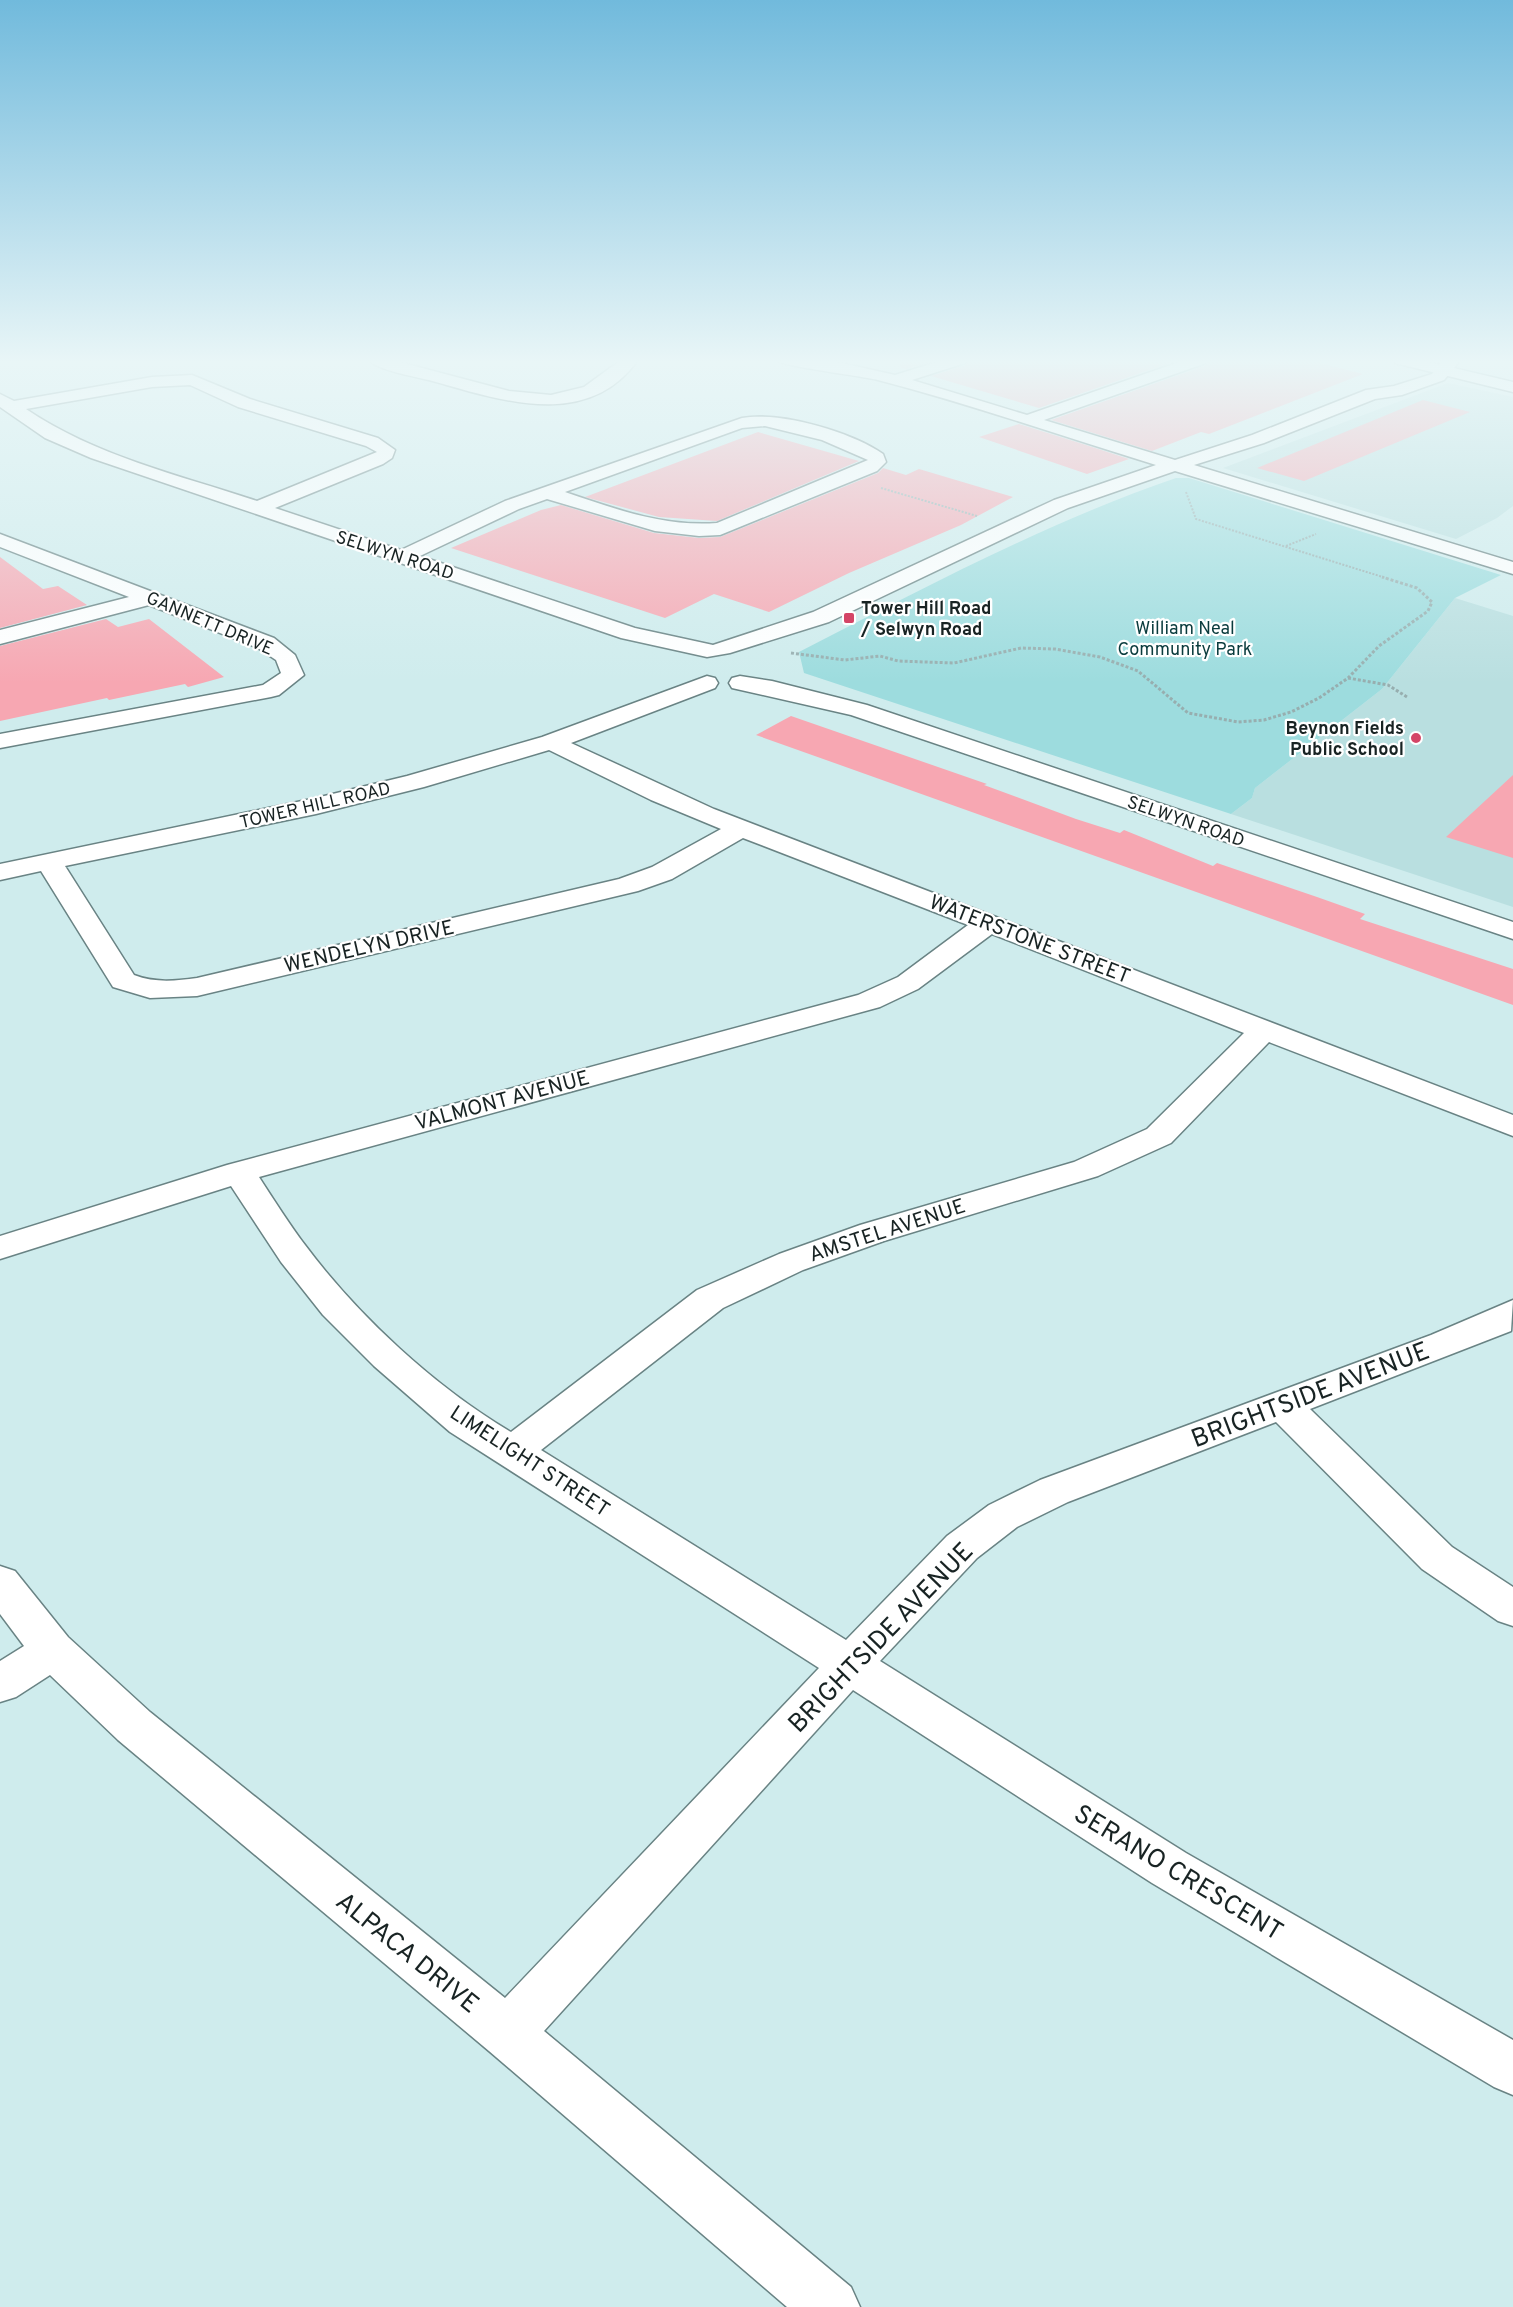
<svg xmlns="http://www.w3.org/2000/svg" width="1513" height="2307" font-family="Overpass,sans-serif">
<rect width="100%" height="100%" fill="#cfeced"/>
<path fill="#b9dfe0" d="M 1448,383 L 1513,397 L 1513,506 L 1497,518 L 1456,539 L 1223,468 Z
M 1455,598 L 1513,616 L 1513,907 L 1231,814 L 1252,798 L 1255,788 L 1382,689 Z"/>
<path fill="#9ddcde" d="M 1176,478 L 1189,478 L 1501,575 L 1455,598 L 1382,689 L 1255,788 L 1252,798 L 1231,814 L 804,673 L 799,652 C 922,589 1045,523 1176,478 Z"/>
<path fill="#f7a7b2" d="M 901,360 L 936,360 L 906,369 L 900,367 Z
M 969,360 L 1178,360 L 1039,408 L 931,376 L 966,365 Z
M 1210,360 L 1308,360 L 1363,374 L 1209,434 L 1201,432 L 1152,451 L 1051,420 L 1207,365 Z
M 1423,400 L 1470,412 L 1304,481 L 1257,468 Z
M 1019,424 L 1086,445 L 1129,459 L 1087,474 L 979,437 Z
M 758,432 L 859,461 L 717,521 L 659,517 L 585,497 Z
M 883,468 L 906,475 L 919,469 L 1013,497 L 961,525 L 849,573 L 769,612 L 714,594 L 665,618 L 451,548 L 541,510 L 561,505 L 654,533 L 699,538 L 720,537 L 878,473 Z
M 0,557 L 43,589 L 58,586 L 87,605 L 0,628 Z
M 106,619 L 118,627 L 149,619 L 224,677 L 188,687 L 185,684 L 109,700 L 107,698 L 0,721 L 0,646 Z
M 791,716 L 987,784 L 984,785 L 1076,819 L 1120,833 L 1124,830 L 1213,866 L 1217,863 L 1317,897 L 1365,914 L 1360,919 L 1513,969 L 1513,1005 L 756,735 Z
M 1513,775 L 1513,858 L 1446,837 Z"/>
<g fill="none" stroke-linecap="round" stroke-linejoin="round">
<defs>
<path id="minor" d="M 369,360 L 392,360 L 509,391 L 551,395 L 584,387 L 621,360 L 638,360 C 586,432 498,399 429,380 C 416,377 377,370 369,360 Z
M 776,360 L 828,360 L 895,375 L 943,360 L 967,360 L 965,363 L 912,380 L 1027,415 L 1185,360 L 1208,360 L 1206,363 L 1044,420 L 1175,460 L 1252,435 L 1366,390 L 1394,386 L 1432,374 L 1444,360 L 1456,360 L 1458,363 L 1444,380 L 1402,395 L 1375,399 L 1264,443 L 1194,465 L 1513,562 L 1513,574 L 1175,471 L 1068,508 L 829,622 L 730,653 L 707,657 L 621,638 L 91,458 L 45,438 L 0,407 L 0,394 L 14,401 L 152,377 L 192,375 L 250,399 L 378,438 L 395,450 L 392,458 L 383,464 L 275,508 L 401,550 L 505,501 L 742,418 C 780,411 852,432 883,454 L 886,462 L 877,471 L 720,535 L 699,536 L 655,531 L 547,499 L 519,509 L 420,556 L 635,628 L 713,645 L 813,612 L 1054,500 L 1156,465 C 1064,437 971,404 878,380 C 862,376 780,366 776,360 ZM 190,385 L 238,407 L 366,446 L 377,452 L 257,501 C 179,475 95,456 26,409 L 152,387 ZM 765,426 L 822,440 L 868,460 L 717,523 C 664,527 615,509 565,492 L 742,428 Z
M 0,534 L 274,638 L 295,655 L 304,675 L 279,695 L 271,697 L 0,748 L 0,734 L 263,685 L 281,673 L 276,660 L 258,648 L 149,605 L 0,644 L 0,630 L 129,597 L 0,547 Z
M 707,676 L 715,678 L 718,683 L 715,688 L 571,743 L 714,809 L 1513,1115 L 1513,1136 L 1269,1042 L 1171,1143 L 1098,1176 L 884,1241 L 803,1270 L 723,1308 L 541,1450 L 846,1640 L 947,1536 L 989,1505 L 1040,1480 L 1431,1335 L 1513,1300 L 1511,1331 L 1310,1409 L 1452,1547 L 1513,1587 L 1513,1626 L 1498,1621 L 1422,1569 L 1276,1422 L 1068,1502 L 1017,1527 L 977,1558 L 880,1661 L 1186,1853 L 1513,2040 L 1513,2095 L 1494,2087 L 1152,1883 L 853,1690 L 544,2031 L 851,2287 L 860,2307 L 787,2307 L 489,2051 L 118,1740 L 50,1675 L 16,1697 L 0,1702 L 0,1661 L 24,1646 L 0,1614 L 0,1566 L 15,1571 L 68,1637 L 150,1712 L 505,1998 L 819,1668 L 450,1432 L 374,1366 L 323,1315 L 281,1262 L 231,1186 L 0,1259 L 0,1236 L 227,1165 L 858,995 L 898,977 L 968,925 L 743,838 L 672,879 L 638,891 L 197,996 L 150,998 L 113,987 L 41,871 L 0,880 L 0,864 L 316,798 L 407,776 L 542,737 ZM 549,750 L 651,800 L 721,829 L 652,867 L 619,879 L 197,978 C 175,981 155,983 134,975 L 65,866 L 316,814 L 424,787 ZM 992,934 L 1244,1033 L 1147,1129 L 1074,1162 L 860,1225 L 779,1254 L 697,1290 L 511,1432 C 435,1387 358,1316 305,1245 C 289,1224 274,1200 259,1177 L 880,1007 L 918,989 Z
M 740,676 L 772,681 L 867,705 L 1513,922 L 1513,939 L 851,715 L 732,688 L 729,683 L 732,678 Z"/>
<path id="major" d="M 1393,360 L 1420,360 L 1513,382 L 1513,392 L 1395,363 Z"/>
</defs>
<use href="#minor" stroke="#698384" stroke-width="3"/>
<use href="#major" stroke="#698384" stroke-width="3"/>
<path stroke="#97aeaf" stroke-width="2" stroke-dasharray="2 1.5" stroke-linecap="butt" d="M 881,488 L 977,516
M 1186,492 L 1196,519 L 1386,578
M 1286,546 L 1316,534"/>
<path stroke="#97aeaf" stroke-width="3" stroke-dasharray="3 2" stroke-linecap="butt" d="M 791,653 L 845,660 L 880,656 L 898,661 L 954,663 L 1021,648 L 1055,649 L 1100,657 L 1138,671 L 1188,713 L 1238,722 L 1264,720 L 1291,712 L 1319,698 L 1348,678 L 1379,646 L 1428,611 L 1432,602 L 1417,588 L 1382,577
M 1348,678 L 1388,685 L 1407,697"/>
<use href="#minor" fill="#fff" fill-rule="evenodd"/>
<use href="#major" fill="#fff" fill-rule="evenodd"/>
</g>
<linearGradient id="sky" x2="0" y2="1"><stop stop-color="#71badc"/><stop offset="0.53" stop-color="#e9f6f7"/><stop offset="1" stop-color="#e9f6f7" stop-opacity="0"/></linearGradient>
<rect width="1513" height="683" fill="url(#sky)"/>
<g fill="#d44567" stroke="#fff" stroke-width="2">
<rect x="843" y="612" width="12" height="12" rx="3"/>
<circle cx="1416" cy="738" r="6"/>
</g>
<g text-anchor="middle" stroke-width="4.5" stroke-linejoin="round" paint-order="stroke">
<g font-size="18" fill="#182323" stroke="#fff">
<text transform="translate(395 555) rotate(18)" y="6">SELWYN ROAD</text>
<text transform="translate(210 623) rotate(23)" y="6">GANNETT DRIVE</text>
<text transform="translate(315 805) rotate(-13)" y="6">TOWER HILL ROAD</text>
<text transform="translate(1186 821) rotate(19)" y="6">SELWYN ROAD</text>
</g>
<g font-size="18" font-weight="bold" fill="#182323" stroke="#fff" text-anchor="start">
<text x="861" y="614">Tower Hill Road<tspan x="861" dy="21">/ Selwyn Road</tspan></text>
<text x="1404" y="734" text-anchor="end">Beynon Fields<tspan x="1404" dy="21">Public School</tspan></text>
</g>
<g font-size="18" fill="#093b3d" stroke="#fff">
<text x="1185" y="634">William Neal<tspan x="1185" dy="21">Community Park</tspan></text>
</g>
<g font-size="21" fill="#182323" stroke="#fff">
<text transform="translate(1030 939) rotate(21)" y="7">WATERSTONE STREET</text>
<text transform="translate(369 946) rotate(-13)" y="7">WENDELYN DRIVE</text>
<text transform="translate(502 1100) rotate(-15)" y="7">VALMONT AVENUE</text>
<text transform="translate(887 1230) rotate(-18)" y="7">AMSTEL AVENUE</text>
<text transform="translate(530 1461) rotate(33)" y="7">LIMELIGHT STREET</text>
</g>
<g font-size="26" fill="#182323" stroke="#fff">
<text transform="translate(1310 1394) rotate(-21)" y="9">BRIGHTSIDE AVENUE</text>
<text transform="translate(880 1637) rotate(-46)" y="9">BRIGHTSIDE AVENUE</text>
<text transform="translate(1179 1872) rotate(31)" y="9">SERANO CRESCENT</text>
<text transform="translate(408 1952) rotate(39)" y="9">ALPACA DRIVE</text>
</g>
</g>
</svg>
